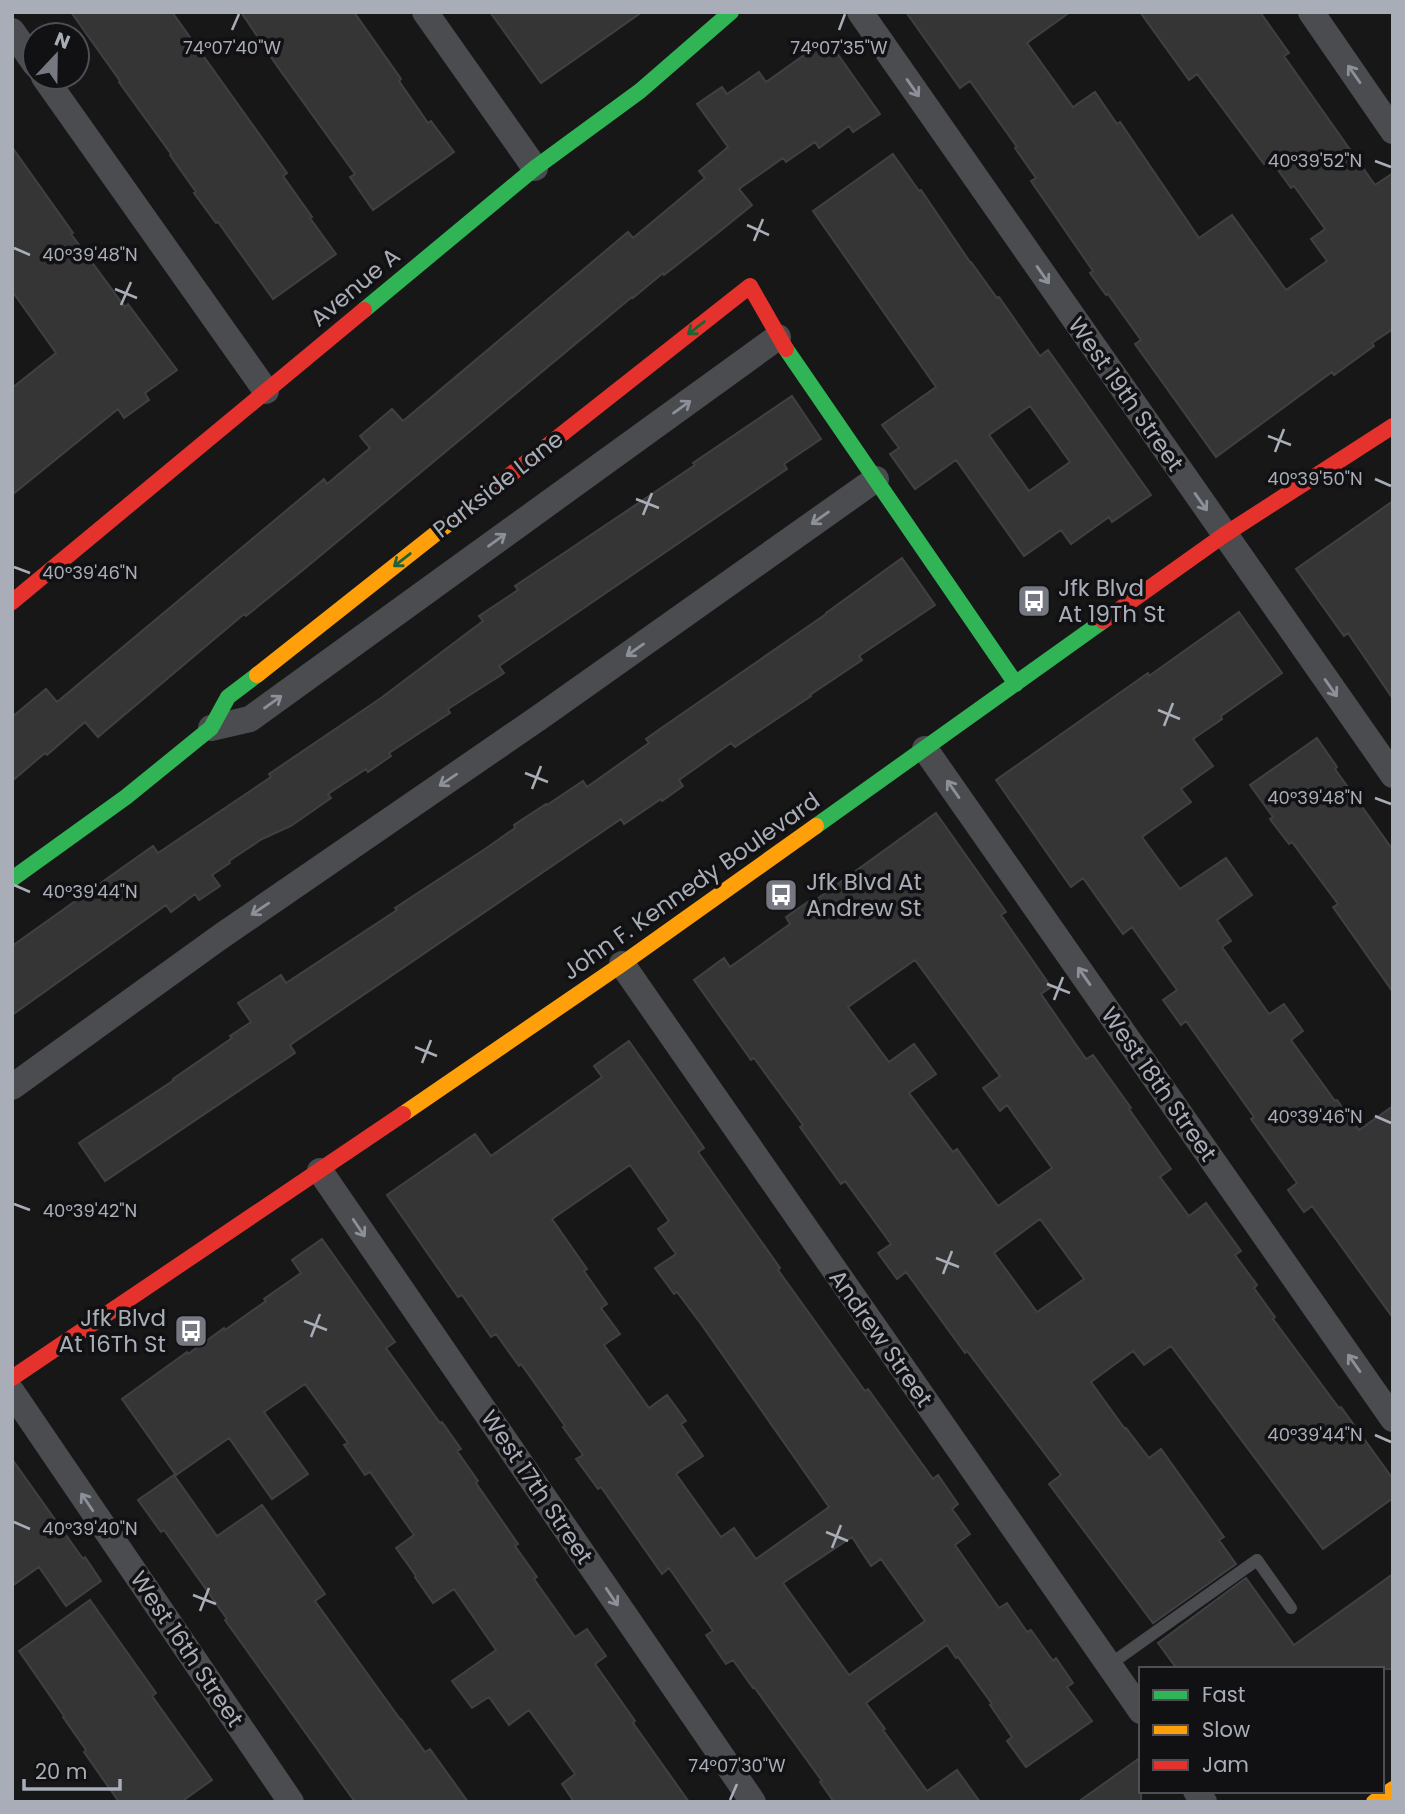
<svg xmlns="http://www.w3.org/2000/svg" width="1405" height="1814" font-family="Poppins,sans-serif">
<rect width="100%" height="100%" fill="#171717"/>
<path fill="#353536" stroke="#3f4043" stroke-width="2" fill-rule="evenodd" d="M 71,12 L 172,12 L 287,173 L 283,176 L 312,217 L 310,218 L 336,254 L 273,299 L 218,222 L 216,223 L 194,193 L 196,192 L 170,155 L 171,154 L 119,82 L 120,81 Z
M 241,12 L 354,12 L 401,79 L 399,81 L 428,123 L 431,121 L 454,152 L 373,210 L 350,177 L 355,174 L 277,66 Z
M 490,12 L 642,12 L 541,83 Z
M 906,12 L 1070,12 L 1027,43 L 1073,107 L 1095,92 L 1117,124 L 1120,122 L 1199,238 L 1232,215 L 1286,290 L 1327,261 L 1311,239 L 1325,229 L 1294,186 L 1291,188 L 1270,159 L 1264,164 L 1197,74 L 1189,80 L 1140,12 L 1260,12 L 1289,53 L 1284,56 L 1375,185 L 1393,173 L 1393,329 L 1372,343 L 1374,346 L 1334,375 L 1332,372 L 1216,457 L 1135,344 L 1141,340 L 1108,294 L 1106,295 L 1090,273 L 1093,271 L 1031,181 L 1036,178 L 1015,148 L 1017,147 L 970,81 L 960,88 Z
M 827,39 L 880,114 L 853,132 L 849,126 L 819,148 L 815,142 L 786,162 L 783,158 L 739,189 L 752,205 L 719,232 L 664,275 L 663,273 L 633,298 L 632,297 L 303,570 L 246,616 L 244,614 L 98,737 L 85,722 L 47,755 L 45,753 L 12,781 L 12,717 L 46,689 L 57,702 L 324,479 L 327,484 L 370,448 L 360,436 L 392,409 L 403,421 L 628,232 L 633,238 L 705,178 L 699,171 L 728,147 L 697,104 L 722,87 L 727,94 L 759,72 L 766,82 Z
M 12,147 L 73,233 L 71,234 L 125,307 L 128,304 L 177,370 L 145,393 L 149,400 L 124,418 L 118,409 L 12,495 L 12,388 L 56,353 L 12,291 Z
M 893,154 L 919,191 L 921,190 L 970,262 L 971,262 L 997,298 L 999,297 L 1040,356 L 1048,350 L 1151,495 L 1112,522 L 1109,517 L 1071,544 L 1061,530 L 1024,556 L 956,460 L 915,489 L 890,454 L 899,448 L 882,425 L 936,387 L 813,211 ZM 1030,406 L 1070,462 L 1029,491 L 989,435 Z
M 792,396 L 821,439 L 784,464 L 787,469 L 499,666 L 504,673 L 448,709 L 450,713 L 389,753 L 391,756 L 368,772 L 366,769 L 328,794 L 331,798 L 291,826 L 262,839 L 229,861 L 230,863 L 212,875 L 220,886 L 199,900 L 195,894 L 171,912 L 166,905 L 12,1015 L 12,946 L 153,846 L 158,853 L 271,777 L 269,774 L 381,698 L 483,621 L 479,616 L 518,590 L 515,586 L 695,465 L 693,463 Z
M 1393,501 L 1393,699 L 1348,633 L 1344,636 L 1296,569 Z
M 902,558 L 935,605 L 859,656 L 862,660 L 810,695 L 811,696 L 735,747 L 731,743 L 679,780 L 683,786 L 662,801 L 661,799 L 624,824 L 621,819 L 290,1045 L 295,1053 L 105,1181 L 79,1143 L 174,1080 L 173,1079 L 232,1038 L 230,1036 L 251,1022 L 238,1003 L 281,975 L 286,983 L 397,910 L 395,908 L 485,849 L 515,828 L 514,825 L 546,804 L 547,805 L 583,781 L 587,787 L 649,743 L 646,739 L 657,731 L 826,614 L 826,613 Z
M 1239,612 L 1282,673 L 1221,716 L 1222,719 L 1193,739 L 1213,766 L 1181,789 L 1191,802 L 1142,837 L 1180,889 L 1226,858 L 1252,895 L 1217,920 L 1231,941 L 1222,947 L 1269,1014 L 1284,1004 L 1303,1031 L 1291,1040 L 1335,1101 L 1337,1100 L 1359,1130 L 1393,1106 L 1393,1318 L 1312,1206 L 1304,1212 L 1288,1190 L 1297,1183 L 1251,1119 L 1254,1117 L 1186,1021 L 1181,1025 L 1163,1000 L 1177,990 L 1132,927 L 1123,934 L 1083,878 L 1071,887 L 996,780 L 1148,673 L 1149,676 Z
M 1317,738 L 1337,767 L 1335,769 L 1393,850 L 1393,992 L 1333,907 L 1338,904 L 1292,842 L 1289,844 L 1270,819 L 1273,817 L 1250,785 Z
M 936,813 L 1006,912 L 1001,915 L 1051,987 L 1041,994 L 1086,1059 L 1093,1055 L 1131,1108 L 1129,1109 L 1171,1169 L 1160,1177 L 1189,1216 L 1206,1203 L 1241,1251 L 1235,1255 L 1257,1285 L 1254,1288 L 1275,1317 L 1273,1319 L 1339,1408 L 1341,1407 L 1393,1479 L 1393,1498 L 1323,1549 L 1171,1346 L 1144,1365 L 1133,1351 L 1091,1382 L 1125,1429 L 1126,1428 L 1149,1458 L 1161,1449 L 1224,1537 L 1219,1540 L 1236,1564 L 1153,1623 L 1049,1484 L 1061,1475 L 967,1351 L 965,1353 L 906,1272 L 897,1279 L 878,1253 L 891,1244 L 845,1181 L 841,1184 L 800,1127 L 803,1125 L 754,1058 L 751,1060 L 694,980 L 724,958 L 730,967 L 790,924 L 786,917 L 812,899 L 814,901 ZM 915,960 L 1000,1076 L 983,1088 L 1000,1111 L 1007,1105 L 1052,1168 L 998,1206 L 957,1149 L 953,1152 L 909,1093 L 936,1074 L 914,1044 L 889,1062 L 848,1007 ZM 1040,1219 L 1084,1279 L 1037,1312 L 994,1253 Z
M 629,1041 L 704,1148 L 698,1152 L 780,1268 L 778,1270 L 865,1391 L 868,1389 L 933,1479 L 938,1475 L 958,1504 L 952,1509 L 970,1534 L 955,1545 L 999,1608 L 1007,1603 L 1027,1632 L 1031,1630 L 1053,1661 L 1056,1658 L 1073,1683 L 1067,1687 L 1092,1721 L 1026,1767 L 1007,1741 L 1012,1737 L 990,1705 L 992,1704 L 958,1657 L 956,1658 L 947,1645 L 866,1703 L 885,1729 L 883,1730 L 927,1791 L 957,1770 L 980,1802 L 834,1802 L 820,1782 L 822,1781 L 754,1687 L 753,1688 L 733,1660 L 726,1664 L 706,1635 L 713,1631 L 669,1568 L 662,1574 L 601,1487 L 598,1489 L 576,1459 L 583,1455 L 563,1427 L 565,1426 L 521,1364 L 519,1366 L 496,1334 L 491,1337 L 462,1295 L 458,1297 L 387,1195 L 475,1134 L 491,1156 L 602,1077 L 594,1066 ZM 630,1165 L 669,1221 L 658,1229 L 676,1254 L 655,1268 L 674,1294 L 677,1292 L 701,1324 L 829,1507 L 756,1559 L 734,1528 L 721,1537 L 676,1474 L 703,1456 L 681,1424 L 686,1421 L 667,1395 L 649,1408 L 604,1345 L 620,1334 L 601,1308 L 607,1304 L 584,1271 L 587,1269 L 552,1219 ZM 852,1537 L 871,1566 L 881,1559 L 925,1621 L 849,1675 L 783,1583 Z
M 322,1239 L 395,1342 L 386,1348 L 440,1423 L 442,1422 L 461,1449 L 457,1451 L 478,1481 L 476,1483 L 518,1544 L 515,1546 L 537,1577 L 534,1579 L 575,1637 L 587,1629 L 606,1656 L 595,1664 L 635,1721 L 633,1723 L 689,1802 L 574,1802 L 562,1784 L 575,1774 L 529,1710 L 509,1725 L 489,1697 L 472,1708 L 452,1681 L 496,1650 L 454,1589 L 433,1603 L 415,1577 L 416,1576 L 396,1548 L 414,1535 L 370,1472 L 365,1475 L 344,1445 L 348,1443 L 305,1384 L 264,1412 L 308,1474 L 272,1499 L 229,1438 L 176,1475 L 122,1399 L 187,1352 L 188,1354 L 224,1328 L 225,1330 L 266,1301 L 264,1299 L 301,1273 L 292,1260 Z
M 12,1459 L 83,1559 L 85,1557 L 101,1581 L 66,1606 L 39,1567 L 12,1586 Z
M 174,1475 L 217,1536 L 262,1505 L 325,1594 L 315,1601 L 400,1719 L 401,1719 L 425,1752 L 430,1749 L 468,1802 L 355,1802 L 225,1620 L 227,1619 L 164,1530 L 161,1532 L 138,1500 Z
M 1393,1574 L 1393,1669 L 1177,1669 L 1158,1643 L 1246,1578 L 1294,1645 Z
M 90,1600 L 156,1693 L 152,1696 L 212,1780 L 181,1802 L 119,1802 L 84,1752 L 86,1750 L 63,1717 L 64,1716 L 19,1651 Z
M 1141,1757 L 1141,1802 L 1078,1802 Z"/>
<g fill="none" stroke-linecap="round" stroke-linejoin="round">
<path stroke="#4b4c50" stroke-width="12" d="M 1109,1665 L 1257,1560 L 1291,1608"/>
<path stroke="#4b4c50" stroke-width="26" d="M 425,12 L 535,168
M 860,12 L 1393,775
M 1311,12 L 1393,131
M 12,31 L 35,64
M 44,77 L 266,391
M 211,728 L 250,719 L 778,337
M 925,749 L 1393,1419
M 622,964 L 1141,1711
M 12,1087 L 220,937 L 540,717 L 876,479
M 320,1171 L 753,1802
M 12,1392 L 291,1802
M 1196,1791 L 1204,1802"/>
<path stroke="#30b455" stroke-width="16" d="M 364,310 L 535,168 L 640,91 L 731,12
M 786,349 L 1016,684
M 816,826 L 1103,621
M 12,879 L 126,797 L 211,728 L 228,697 L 257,675"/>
<path stroke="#ff9f0a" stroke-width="16" d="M 257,675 L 477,501
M 403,1114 L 622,964 L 816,826
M 1374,1802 L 1393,1789"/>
<path stroke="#e5322d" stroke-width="16" d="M 477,501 L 750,286 L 786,349
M 12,602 L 364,310
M 1103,621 L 1224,535 L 1393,426
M 12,1378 L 403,1114"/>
</g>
<defs><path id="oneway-shaft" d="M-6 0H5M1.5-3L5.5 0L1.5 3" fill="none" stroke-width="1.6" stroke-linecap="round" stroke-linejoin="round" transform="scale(1.75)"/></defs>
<g stroke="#8c9099">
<use href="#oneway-shaft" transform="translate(1354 74) rotate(-125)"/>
<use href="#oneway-shaft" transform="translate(913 88) rotate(55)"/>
<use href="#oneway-shaft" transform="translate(1043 275) rotate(55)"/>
<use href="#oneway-shaft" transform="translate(682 407) rotate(-36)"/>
<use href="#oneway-shaft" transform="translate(1201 502) rotate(55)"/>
<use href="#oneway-shaft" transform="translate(820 518) rotate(145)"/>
<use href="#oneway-shaft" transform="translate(497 540) rotate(-36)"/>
<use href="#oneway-shaft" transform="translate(635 650) rotate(145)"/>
<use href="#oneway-shaft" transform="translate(1331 688) rotate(55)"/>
<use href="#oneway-shaft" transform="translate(273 702) rotate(-36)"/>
<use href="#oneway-shaft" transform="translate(448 780) rotate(146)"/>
<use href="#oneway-shaft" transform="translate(953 789) rotate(-125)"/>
<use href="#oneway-shaft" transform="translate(260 909) rotate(146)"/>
<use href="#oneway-shaft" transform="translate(1084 976) rotate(-125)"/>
<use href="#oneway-shaft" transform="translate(359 1228) rotate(56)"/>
<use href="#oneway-shaft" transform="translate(1354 1363) rotate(-125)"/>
<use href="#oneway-shaft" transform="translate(87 1502) rotate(-124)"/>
<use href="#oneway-shaft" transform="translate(612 1597) rotate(56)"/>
</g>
<g stroke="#206234">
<use href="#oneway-shaft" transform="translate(696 328) rotate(142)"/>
<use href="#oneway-shaft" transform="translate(402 560) rotate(142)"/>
</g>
<path fill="none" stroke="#a8adb8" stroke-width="2.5" d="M 232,30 L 239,14M 839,30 L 845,14M 1375,161 L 1391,167M 747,225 L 769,235M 754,241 L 763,219M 14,248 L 30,255M 115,289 L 137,298M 121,305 L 131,282M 1268,436 L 1291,445M 1275,452 L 1284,429M 1375,479 L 1391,486M 636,499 L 659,508M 643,515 L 652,493M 14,567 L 30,573M 1158,710 L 1180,719M 1164,726 L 1173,703M 525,773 L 548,782M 532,789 L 541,766M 1375,798 L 1391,804M 14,885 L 30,892M 1047,984 L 1070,993M 1054,1000 L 1063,977M 415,1047 L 437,1056M 422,1063 L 431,1040M 1375,1116 L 1391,1123M 14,1204 L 30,1210M 936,1258 L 959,1267M 943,1274 L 952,1251M 304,1321 L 327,1330M 311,1337 L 320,1314M 1375,1435 L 1391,1442M 14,1522 L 30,1529M 826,1532 L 848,1541M 832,1548 L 841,1525M 193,1595 L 216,1604M 200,1611 L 209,1588M 730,1800 L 737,1784"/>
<defs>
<symbol id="bus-square" viewBox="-11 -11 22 22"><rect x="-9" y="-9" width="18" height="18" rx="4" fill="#757880" stroke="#111113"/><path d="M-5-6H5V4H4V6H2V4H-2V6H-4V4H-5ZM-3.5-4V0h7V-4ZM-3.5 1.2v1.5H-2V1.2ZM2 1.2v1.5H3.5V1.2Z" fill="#fff"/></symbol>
</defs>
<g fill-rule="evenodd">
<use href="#bus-square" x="1015" y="582" width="38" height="38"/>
<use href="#bus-square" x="762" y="876" width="38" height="38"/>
<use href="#bus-square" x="172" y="1312" width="38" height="38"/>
</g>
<g text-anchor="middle" stroke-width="7" stroke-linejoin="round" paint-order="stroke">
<g font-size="23" fill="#a8adb8" stroke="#111113">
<text transform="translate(355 287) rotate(-40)" y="8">Avenue A</text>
<text transform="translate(1126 394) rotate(55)" y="8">West 19th Street</text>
<text transform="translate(498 484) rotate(-38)" y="8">Parkside Lane</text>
<text transform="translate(691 886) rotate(-35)" y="8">John F. Kennedy Boulevard</text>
<text transform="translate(1159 1084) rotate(55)" y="8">West 18th Street</text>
<text transform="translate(881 1338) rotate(55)" y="8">Andrew Street</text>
<text transform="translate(537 1487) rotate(56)" y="8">West 17th Street</text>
<text transform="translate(187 1649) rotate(56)" y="8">West 16th Street</text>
</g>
<g font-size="23" fill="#a8adb8" stroke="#111113" text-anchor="start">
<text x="1058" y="596">Jfk Blvd<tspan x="1058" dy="26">At 19Th St</tspan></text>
<text x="806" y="890">Jfk Blvd At<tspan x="806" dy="26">Andrew St</tspan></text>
<text x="166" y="1326" text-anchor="end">Jfk Blvd<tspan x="166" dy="26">At 16Th St</tspan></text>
</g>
</g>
<g font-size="18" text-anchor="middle" fill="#a8adb8" stroke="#111113" stroke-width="7" stroke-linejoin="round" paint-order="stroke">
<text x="232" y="54">74°07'40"W</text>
<text x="839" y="54">74°07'35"W</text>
<text x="1315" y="167">40°39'52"N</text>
<text x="90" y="261">40°39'48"N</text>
<text x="1315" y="485">40°39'50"N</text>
<text x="90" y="579">40°39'46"N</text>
<text x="1315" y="804">40°39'48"N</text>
<text x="90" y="898">40°39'44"N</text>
<text x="1315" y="1123">40°39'46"N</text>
<text x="90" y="1217">40°39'42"N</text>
<text x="1315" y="1441">40°39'44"N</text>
<text x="90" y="1535">40°39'40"N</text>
<text x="737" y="1772">74°07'30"W</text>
</g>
<rect width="1405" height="1814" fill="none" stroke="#a8adb8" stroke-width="28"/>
<rect x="1139" y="1667" width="245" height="126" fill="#111113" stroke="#4d4f55" stroke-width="2"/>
<rect x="1153" y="1690" width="35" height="10" fill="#30b455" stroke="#4d4f55" stroke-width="2"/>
<text x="1202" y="1702" font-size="21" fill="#a8adb8">Fast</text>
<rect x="1153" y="1725" width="35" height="10" fill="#ff9f0a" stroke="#4d4f55" stroke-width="2"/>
<text x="1202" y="1737" font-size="21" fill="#a8adb8">Slow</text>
<rect x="1153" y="1760" width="35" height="10" fill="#e5322d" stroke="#4d4f55" stroke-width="2"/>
<text x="1202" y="1772" font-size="21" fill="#a8adb8">Jam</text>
<g transform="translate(56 56) rotate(22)"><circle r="33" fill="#111113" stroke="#4d4f55" stroke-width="2"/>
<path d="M0-5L12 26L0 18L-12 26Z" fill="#757880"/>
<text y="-10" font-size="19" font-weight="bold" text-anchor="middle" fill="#a8adb8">N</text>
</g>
<path d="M24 1779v10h96v-10" fill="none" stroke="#a8adb8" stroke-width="3.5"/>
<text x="35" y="1779" font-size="21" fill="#a8adb8" stroke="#111113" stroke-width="5" paint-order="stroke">20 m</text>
</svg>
